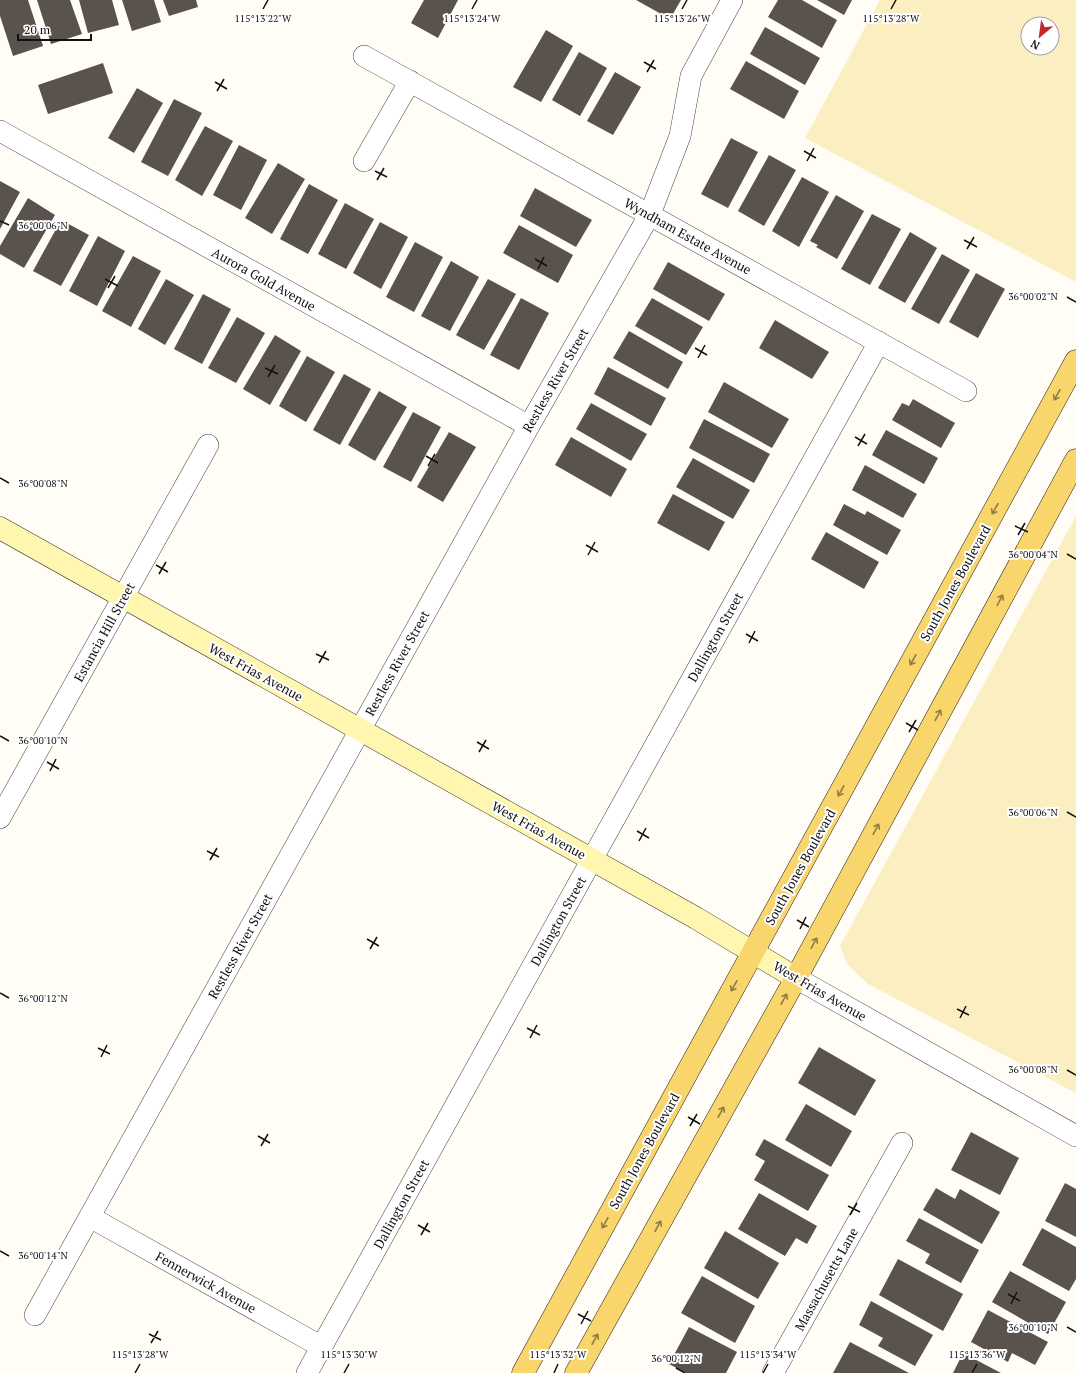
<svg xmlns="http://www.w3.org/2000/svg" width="1076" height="1373" font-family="'PT Serif',serif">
<rect width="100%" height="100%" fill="#fffdf5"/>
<path fill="#fbeec1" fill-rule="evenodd" d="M 880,0 L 1076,0 L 1076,282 L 805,138 ZM 1028,24 L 1052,24 L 1052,48 L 1028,48 Z
M 1076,516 L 1076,1093 L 868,984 L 847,964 L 840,946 Z"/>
<path fill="#5a524d" d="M 0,0 L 28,0 L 43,46 L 13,56 L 0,16 Z
M 37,0 L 70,0 L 82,34 L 51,44 Z
M 79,0 L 112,0 L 119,25 L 88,33 Z
M 122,0 L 154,0 L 161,22 L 132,31 Z
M 163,0 L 196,0 L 198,7 L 169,16 Z
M 424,0 L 458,0 L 438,38 L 411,23 Z
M 636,0 L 681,0 L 670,19 Z
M 778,0 L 802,0 L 837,20 L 822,48 L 768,17 Z
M 817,0 L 852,0 L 844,15 Z
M 765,27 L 820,58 L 805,85 L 750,54 Z
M 546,30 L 573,46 L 541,102 L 513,87 Z
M 579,52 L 607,68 L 580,116 L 552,100 Z
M 746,61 L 799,91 L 784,119 L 730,89 Z
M 103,63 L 113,93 L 48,114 L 38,85 Z
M 615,72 L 641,87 L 613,135 L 587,121 Z
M 137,88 L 163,103 L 134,153 L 108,138 Z
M 174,99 L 202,113 L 168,176 L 141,162 Z
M 205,126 L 233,141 L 202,196 L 175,180 Z
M 731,138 L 758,152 L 728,208 L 701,194 Z
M 239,145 L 267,160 L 241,210 L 213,195 Z
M 769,155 L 796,170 L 764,226 L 738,211 Z
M 278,163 L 305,179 L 272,234 L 245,218 Z
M 802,177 L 829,192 L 799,247 L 772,231 Z
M 0,181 L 20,192 L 0,229 Z
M 309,184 L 338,200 L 308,254 L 280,239 Z
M 535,188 L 592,220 L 576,247 L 520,216 Z
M 836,195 L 864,211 L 837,259 L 816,247 L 818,245 L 810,241 Z
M 28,198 L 55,215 L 24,268 L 0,254 L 0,246 Z
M 345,203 L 374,219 L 346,269 L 318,254 Z
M 872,214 L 901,229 L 870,285 L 841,269 Z
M 61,220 L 89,235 L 61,286 L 33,271 Z
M 380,222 L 408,237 L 381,289 L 353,273 Z
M 519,225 L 573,255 L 558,283 L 503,253 Z
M 910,232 L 937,248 L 905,303 L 878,288 Z
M 98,236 L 125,251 L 97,306 L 69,291 Z
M 415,242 L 443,257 L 414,312 L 386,297 Z
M 942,254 L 970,270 L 939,324 L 911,309 Z
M 133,256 L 161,271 L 131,327 L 102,311 Z
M 451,261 L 479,277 L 450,331 L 421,316 Z
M 668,262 L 725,294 L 709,321 L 653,289 Z
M 976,273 L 1005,289 L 978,338 L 949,322 Z
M 166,279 L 194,295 L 165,345 L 138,329 Z
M 488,279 L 516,294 L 484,350 L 456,335 Z
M 203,294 L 231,309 L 202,364 L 174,349 Z
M 521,298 L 549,313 L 519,370 L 490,355 Z
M 652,298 L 703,327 L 686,355 L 635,326 Z
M 237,317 L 265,333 L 236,383 L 208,368 Z
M 775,320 L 829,352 L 812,379 L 759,348 Z
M 629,331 L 683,362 L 668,389 L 613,358 Z
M 275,335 L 301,351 L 270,405 L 243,389 Z
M 307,356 L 335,372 L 306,422 L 279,406 Z
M 608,367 L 666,398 L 651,426 L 594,394 Z
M 344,374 L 371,389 L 340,445 L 313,430 Z
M 724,382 L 789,419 L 772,448 L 708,412 Z
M 379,391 L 407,407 L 375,461 L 348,445 Z
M 913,399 L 955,423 L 941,448 L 892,420 L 902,403 L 909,406 Z
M 591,403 L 647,434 L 631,461 L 576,429 Z
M 413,412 L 441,427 L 411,482 L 383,467 Z
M 704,419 L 770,454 L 754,483 L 689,448 Z
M 886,430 L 938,458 L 924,484 L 872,455 Z
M 449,432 L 476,447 L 443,502 L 417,487 Z
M 571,437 L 627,469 L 611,497 L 555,465 Z
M 693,458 L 750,490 L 733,519 L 676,487 Z
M 865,465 L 917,494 L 903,518 L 852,490 Z
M 673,494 L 725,522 L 709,551 L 657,523 Z
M 844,504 L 865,515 L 867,511 L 901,530 L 887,555 L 833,525 Z
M 826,532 L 879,562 L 864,589 L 811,559 Z
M 819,1047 L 876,1080 L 855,1116 L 798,1083 Z
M 806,1104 L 852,1131 L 831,1167 L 785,1140 Z
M 971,1132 L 1019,1158 L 1000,1195 L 951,1170 Z
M 764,1139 L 829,1175 L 808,1211 L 754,1180 L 765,1161 L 755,1155 Z
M 1065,1183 L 1076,1189 L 1076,1237 L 1045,1221 Z
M 936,1188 L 955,1199 L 960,1189 L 1000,1212 L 982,1244 L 923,1210 Z
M 759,1193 L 817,1226 L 807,1244 L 796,1238 L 785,1256 L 738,1229 Z
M 919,1218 L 979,1250 L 961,1283 L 925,1263 L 930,1254 L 906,1241 Z
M 1042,1228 L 1076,1247 L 1076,1279 L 1069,1291 L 1022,1265 Z
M 725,1231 L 779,1263 L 758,1299 L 704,1268 Z
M 898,1259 L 963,1294 L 943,1331 L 879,1295 Z
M 1010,1271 L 1066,1302 L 1048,1334 L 992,1302 Z
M 702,1276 L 755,1306 L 735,1343 L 681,1313 Z
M 871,1301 L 933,1335 L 915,1366 L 878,1346 L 883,1338 L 859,1325 Z
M 988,1310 L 1048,1342 L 1035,1365 L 1012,1353 L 1008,1362 L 971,1342 Z
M 689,1327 L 737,1352 L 726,1373 L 686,1373 L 669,1364 Z
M 850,1342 L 909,1373 L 833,1373 Z
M 963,1353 L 1001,1373 L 953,1373 Z"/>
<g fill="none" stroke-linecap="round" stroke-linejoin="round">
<defs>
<path id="street" d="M 364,56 L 966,391
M 0,131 L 529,426
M 364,161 L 410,81
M 0,818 L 208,445
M 796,978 L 1076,1136
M 90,1217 L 322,1347
M 35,1315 L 529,426 L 650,214 L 680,136 L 691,76 L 732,0
M 307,1373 L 879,342
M 773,1373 L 902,1143"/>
<path id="secondary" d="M 0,528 L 696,918 L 796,978"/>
<path id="primary" d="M 523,1373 L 1076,361
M 576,1373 L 796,978 L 1076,460"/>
</defs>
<use href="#street" stroke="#444" stroke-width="22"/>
<use href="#secondary" stroke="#333" stroke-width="23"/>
<use href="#primary" stroke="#222" stroke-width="23"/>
<use href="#street" stroke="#fff" stroke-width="21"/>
<use href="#secondary" stroke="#fff6b0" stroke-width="22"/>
<use href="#primary" stroke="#f9d66b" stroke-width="22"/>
</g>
<defs><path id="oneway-shaft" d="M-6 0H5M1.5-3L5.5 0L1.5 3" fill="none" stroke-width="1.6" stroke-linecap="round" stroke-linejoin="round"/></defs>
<g stroke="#917d42">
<use href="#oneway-shaft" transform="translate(1057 395) rotate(119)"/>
<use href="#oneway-shaft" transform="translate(995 509) rotate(119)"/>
<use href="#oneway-shaft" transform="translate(1000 600) rotate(-62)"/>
<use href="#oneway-shaft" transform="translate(913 660) rotate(119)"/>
<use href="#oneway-shaft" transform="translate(938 715) rotate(-62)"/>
<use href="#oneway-shaft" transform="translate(841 791) rotate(119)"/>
<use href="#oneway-shaft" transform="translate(876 829) rotate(-62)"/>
<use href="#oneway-shaft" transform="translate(814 943) rotate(-62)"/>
<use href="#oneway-shaft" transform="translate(734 986) rotate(119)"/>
<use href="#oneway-shaft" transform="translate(784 999) rotate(-61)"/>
<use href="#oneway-shaft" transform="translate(721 1112) rotate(-61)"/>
<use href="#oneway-shaft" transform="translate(605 1223) rotate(119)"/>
<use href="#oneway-shaft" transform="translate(658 1226) rotate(-61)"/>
<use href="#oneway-shaft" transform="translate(595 1339) rotate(-61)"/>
</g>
<path fill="none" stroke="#111" stroke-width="1.5" d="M 263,9 L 268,0M 472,9 L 477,0M 682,9 L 687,0M 891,9 L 896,0M 644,62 L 656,69M 647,72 L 654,60M 215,82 L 227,89M 217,91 L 224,79M 804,151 L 816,158M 807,161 L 814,148M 375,171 L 387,177M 377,180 L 384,168M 0,221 L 9,225M 964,240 L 977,247M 967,249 L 974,237M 535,259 L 547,266M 538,269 L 544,257M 105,279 L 118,286M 108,288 L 115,276M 1067,297 L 1076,302M 695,348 L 707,355M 698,358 L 705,345M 265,368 L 278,374M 268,377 L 275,365M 855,437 L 867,444M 858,446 L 865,434M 426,456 L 438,463M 428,466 L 435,454M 0,478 L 9,483M 1015,526 L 1028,532M 1018,535 L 1025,523M 586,545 L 598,552M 1067,554 L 1076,559M 588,555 L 595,542M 156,565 L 168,572M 159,574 L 166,562M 746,634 L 758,641M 749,643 L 755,631M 316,654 L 329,660M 319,663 L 326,651M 906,723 L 918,730M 909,732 L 916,720M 0,736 L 9,741M 477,742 L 489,749M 479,752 L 486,740M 47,762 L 59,769M 50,771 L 56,759M 1067,812 L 1076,817M 637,831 L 649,838M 639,841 L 646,828M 207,851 L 219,857M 210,860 L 217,848M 797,920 L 809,927M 800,929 L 806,917M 367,939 L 379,946M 370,949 L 377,937M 0,993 L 9,998M 957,1009 L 969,1015M 960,1018 L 966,1006M 527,1028 L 540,1035M 530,1038 L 537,1025M 98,1048 L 110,1054M 101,1057 L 107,1045M 1067,1070 L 1076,1075M 688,1117 L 700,1124M 690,1126 L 697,1114M 258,1136 L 270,1143M 261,1146 L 268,1134M 848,1206 L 860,1212M 850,1215 L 857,1203M 418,1225 L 430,1232M 421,1235 L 428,1223M 0,1251 L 9,1256M 1008,1294 L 1020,1301M 1011,1304 L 1017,1292M 578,1314 L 591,1321M 581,1324 L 588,1311M 1067,1327 L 1076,1332M 149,1334 L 161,1340M 151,1343 L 158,1331M 676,1368 L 685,1373M 135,1373 L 140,1364M 344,1373 L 349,1364M 554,1373 L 558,1364M 763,1373 L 768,1364M 972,1373 L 977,1364"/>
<g text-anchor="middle" stroke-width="4" stroke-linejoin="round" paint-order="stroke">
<g font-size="13" fill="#111" stroke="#fff">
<text transform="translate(688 236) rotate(29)" y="5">Wyndham Estate Avenue</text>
<text transform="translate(264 279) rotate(29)" y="5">Aurora Gold Avenue</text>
<text transform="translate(555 380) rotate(-60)" y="5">Restless River Street</text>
<text transform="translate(955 583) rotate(-61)" y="5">South Jones Boulevard</text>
<text transform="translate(104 632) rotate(-61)" y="5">Estancia Hill Street</text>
<text transform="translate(715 637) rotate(-61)" y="5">Dallington Street</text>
<text transform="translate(397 663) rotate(-61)" y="5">Restless River Street</text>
<text transform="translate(256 672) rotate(29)" y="5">West Frias Avenue</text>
<text transform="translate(539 830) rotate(29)" y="5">West Frias Avenue</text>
<text transform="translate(800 867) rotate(-61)" y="5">South Jones Boulevard</text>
<text transform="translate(558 921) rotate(-61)" y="5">Dallington Street</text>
<text transform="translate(240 946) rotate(-61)" y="5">Restless River Street</text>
<text transform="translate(820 991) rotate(30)" y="5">West Frias Avenue</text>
<text transform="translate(644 1151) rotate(-61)" y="5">South Jones Boulevard</text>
<text transform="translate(401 1204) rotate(-61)" y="5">Dallington Street</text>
<text transform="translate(826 1279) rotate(-61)" y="5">Massachusetts Lane</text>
<text transform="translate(206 1282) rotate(29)" y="5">Fennerwick Avenue</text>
</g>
</g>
<g font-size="10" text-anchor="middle" fill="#111" stroke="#fff" stroke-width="4" stroke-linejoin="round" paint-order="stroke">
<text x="263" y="22">115°13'22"W</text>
<text x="472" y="22">115°13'24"W</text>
<text x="682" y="22">115°13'26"W</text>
<text x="891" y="22">115°13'28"W</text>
<text x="43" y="229">36°00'06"N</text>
<text x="1033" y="300">36°00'02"N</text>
<text x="43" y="487">36°00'08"N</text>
<text x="1033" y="558">36°00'04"N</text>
<text x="43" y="744">36°00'10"N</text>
<text x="1033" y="816">36°00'06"N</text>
<text x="43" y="1002">36°00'12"N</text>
<text x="1033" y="1073">36°00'08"N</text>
<text x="43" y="1259">36°00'14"N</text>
<text x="1033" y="1331">36°00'10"N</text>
<text x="140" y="1358">115°13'28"W</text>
<text x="349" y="1358">115°13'30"W</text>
<text x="558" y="1358">115°13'32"W</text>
<text x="768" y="1358">115°13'34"W</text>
<text x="977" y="1358">115°13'36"W</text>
<text x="676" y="1362">36°00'12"N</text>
</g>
<g transform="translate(1040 36) rotate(209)"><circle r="19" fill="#ffffff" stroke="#a0a0a0"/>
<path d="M0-3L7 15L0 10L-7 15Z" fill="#c4262e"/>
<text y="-6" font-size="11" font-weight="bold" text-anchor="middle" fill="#111111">N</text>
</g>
<path d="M18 34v6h73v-6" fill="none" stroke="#111111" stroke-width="2"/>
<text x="24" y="34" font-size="12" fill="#111111" stroke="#ffffff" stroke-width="3" paint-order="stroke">20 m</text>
</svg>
